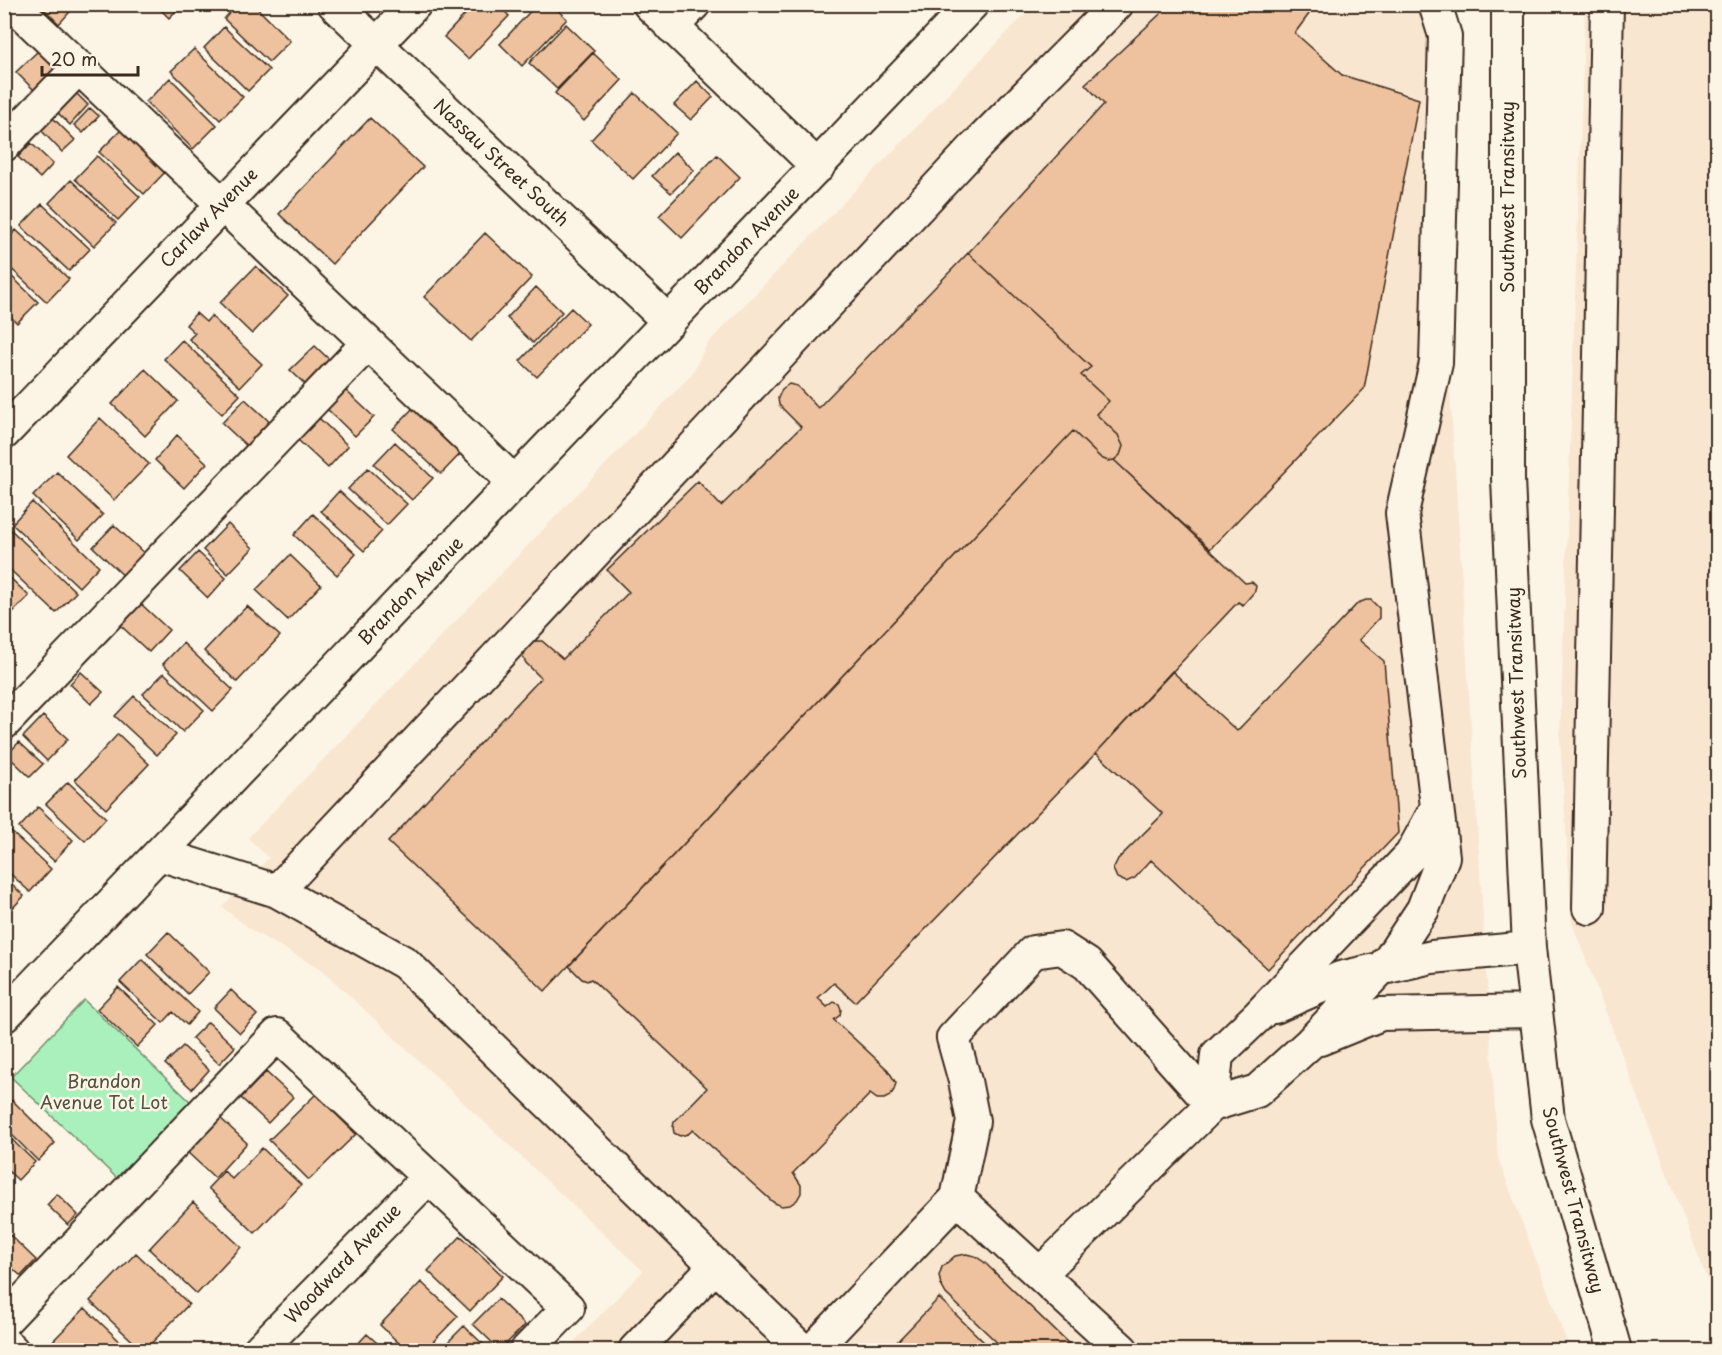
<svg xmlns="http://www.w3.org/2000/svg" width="1722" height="1355" font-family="'Playpen Sans',sans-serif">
<rect width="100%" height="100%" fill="#fcf5e5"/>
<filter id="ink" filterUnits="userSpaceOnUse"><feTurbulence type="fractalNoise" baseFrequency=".0167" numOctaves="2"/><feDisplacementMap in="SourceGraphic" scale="12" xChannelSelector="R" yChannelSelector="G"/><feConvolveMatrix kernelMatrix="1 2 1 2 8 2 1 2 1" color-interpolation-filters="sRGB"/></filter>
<g filter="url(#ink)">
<path fill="#f8e6d0" d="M 1034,5 L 1426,5 L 1498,1158 L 1570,1350 L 566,1350 L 643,1271 L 321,969 L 254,932 L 222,907 L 269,858 L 248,838 L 692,374 L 707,344 Z
M 1585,5 L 1717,5 L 1717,1305 L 1572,923 L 1560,739 Z"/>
<path fill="#aaf0bc" stroke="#728d6d" stroke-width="1.5" d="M 84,1000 L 196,1107 L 123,1184 L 11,1077 Z"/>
<path fill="#eec29e" stroke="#3b2a1e" stroke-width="1.5" d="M 39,4 L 77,4 L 59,24 Z
M 155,4 L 183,4 L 169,18 Z
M 238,4 L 253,4 L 290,41 L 269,62 L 224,19 Z
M 475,4 L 498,4 L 509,16 L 468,59 L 444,37 Z
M 537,4 L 551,4 L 567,19 L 522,66 L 500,44 Z
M 1171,4 L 1299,4 L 1309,14 L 1295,33 L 1342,75 L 1419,99 L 1364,389 L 1210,549 L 1114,460 L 1120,455 L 1123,446 L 1118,435 L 1096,414 L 1109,401 L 1081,375 L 1091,367 L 968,253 L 1104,104 L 1085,84 Z
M 566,24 L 594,51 L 557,89 L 529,63 Z
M 224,27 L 269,70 L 248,91 L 204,48 Z
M 194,49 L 243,97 L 220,120 L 171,71 Z
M 38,51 L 56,70 L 35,91 L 16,72 Z
M 593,53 L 622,80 L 584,121 L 555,93 Z
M 170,78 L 217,125 L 193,149 L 146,102 Z
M 697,81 L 713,97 L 691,120 L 674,105 Z
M 76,93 L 88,105 L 70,125 L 57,112 Z
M 635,93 L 677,133 L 633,179 L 591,140 Z
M 90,108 L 99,116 L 83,133 L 74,125 Z
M 52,117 L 75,140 L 62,152 L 40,129 Z
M 370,118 L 423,167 L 332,264 L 279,214 Z
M 123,128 L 167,170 L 144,194 L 99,152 Z
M 31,143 L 53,164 L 40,178 L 18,157 Z
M 675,152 L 694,170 L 671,193 L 652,176 Z
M 717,155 L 740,177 L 682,238 L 659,216 Z
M 97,156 L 140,197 L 118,220 L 75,179 Z
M 71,180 L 116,223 L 94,246 L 49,203 Z
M 42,204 L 90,249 L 69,271 L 21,226 Z
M 16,230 L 69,279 L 47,302 L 4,262 L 4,243 Z
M 485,233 L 532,277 L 471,341 L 424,297 Z
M 968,253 L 1091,367 L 1081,375 L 1109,401 L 1096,414 L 1118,435 L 1123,446 L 1120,455 L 1114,460 L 1108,461 L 1101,458 L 1073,431 L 545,991 L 388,842 L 541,678 L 526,663 L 523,657 L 528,645 L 535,641 L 542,641 L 563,659 L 629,592 L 607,570 L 698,481 L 721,506 L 801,427 L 779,405 L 778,398 L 782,389 L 789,384 L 797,386 L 818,408 Z
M 256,266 L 288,296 L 252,334 L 220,303 Z
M 4,269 L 38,302 L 17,323 L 4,310 Z
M 536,287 L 562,312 L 533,343 L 507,318 Z
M 571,308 L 588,324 L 537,377 L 520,361 Z
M 196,313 L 206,322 L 211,316 L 262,364 L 240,387 L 189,339 L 195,333 L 186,325 Z
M 182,340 L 240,395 L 222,414 L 164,359 Z
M 315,346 L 333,363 L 308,387 L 290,370 Z
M 145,369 L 178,401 L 145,436 L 112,404 Z
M 343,388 L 374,417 L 355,436 L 325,407 Z
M 245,399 L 272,424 L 249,448 L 222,423 Z
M 414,407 L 462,452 L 441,474 L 393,429 Z
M 100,418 L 149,464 L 114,500 L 66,455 Z
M 319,418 L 348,446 L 328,468 L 298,440 Z
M 1073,431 L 1101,458 L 1108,461 L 1114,460 L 1245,583 L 1252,582 L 1256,586 L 1255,591 L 1243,605 L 1238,602 L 1096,753 L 855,1002 L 834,983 L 818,998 L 827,1007 L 834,1002 L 839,1004 L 841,1009 L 840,1015 L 834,1020 L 888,1070 L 896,1083 L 894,1090 L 890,1096 L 884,1099 L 877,1099 L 870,1094 L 793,1173 L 801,1185 L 801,1193 L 797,1200 L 790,1205 L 781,1206 L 773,1202 L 693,1130 L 688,1134 L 680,1136 L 674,1133 L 673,1127 L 674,1122 L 707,1088 L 591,979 L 587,981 L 582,979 L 569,966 Z
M 177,435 L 207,463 L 184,488 L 155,460 Z
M 395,442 L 433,478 L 412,500 L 374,464 Z
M 368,468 L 407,504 L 387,525 L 348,489 Z
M 57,472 L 103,515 L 79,540 L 33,496 Z
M 339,491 L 382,531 L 364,551 L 321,511 Z
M 32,502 L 99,566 L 79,587 L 12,524 Z
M 313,514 L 356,554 L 337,575 L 294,535 Z
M 228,524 L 253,548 L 228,574 L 203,550 Z
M 114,525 L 147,556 L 127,579 L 93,547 Z
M 9,528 L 76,592 L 56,613 L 4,564 L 4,533 Z
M 198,552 L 226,578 L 208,598 L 180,571 Z
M 290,555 L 321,585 L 288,620 L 256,590 Z
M 4,572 L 29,596 L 7,618 L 4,615 Z
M 1366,600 L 1371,600 L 1379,608 L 1379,618 L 1359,640 L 1384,661 L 1398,833 L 1268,969 L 1151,860 L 1135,878 L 1126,882 L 1117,878 L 1113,869 L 1118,859 L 1163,814 L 1096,753 L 1172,671 L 1237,731 L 1358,603 Z
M 140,603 L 169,630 L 149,652 L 120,625 Z
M 247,606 L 280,636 L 237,682 L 204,651 Z
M 183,643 L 233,690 L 213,711 L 163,664 Z
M 81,672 L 103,692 L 91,704 L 70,684 Z
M 164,673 L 204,710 L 183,732 L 143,694 Z
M 134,696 L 176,735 L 157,755 L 115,716 Z
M 43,716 L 68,739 L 47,761 L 23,737 Z
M 118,734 L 149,764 L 106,809 L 75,780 Z
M 19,742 L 43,764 L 30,777 L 7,755 Z
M 68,782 L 106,818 L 85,841 L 46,804 Z
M 38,807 L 73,840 L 54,861 L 19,828 Z
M 4,825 L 51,869 L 30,892 L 4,868 Z
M 4,877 L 24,896 L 5,916 L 4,916 Z
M 168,932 L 209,972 L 188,994 L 147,954 Z
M 142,959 L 198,1012 L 187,1025 L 173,1012 L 163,1023 L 120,982 Z
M 118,987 L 158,1025 L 137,1047 L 97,1009 Z
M 231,990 L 257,1015 L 240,1033 L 214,1008 Z
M 208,1022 L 235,1047 L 219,1064 L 192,1038 Z
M 183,1046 L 209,1070 L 192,1089 L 165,1064 Z
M 266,1072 L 293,1097 L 268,1123 L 241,1098 Z
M 316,1094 L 356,1134 L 309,1180 L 269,1140 Z
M 12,1100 L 55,1143 L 38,1161 L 4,1127 L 4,1108 Z
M 218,1116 L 247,1143 L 215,1178 L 186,1151 Z
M 4,1132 L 35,1162 L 18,1180 L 4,1167 Z
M 262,1148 L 301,1185 L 255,1233 L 208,1188 L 224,1171 L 232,1179 Z
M 57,1194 L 78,1215 L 68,1225 L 47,1205 Z
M 193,1202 L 241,1247 L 197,1294 L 149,1249 Z
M 10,1235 L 36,1260 L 21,1276 L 4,1261 L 4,1241 Z
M 461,1236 L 503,1276 L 470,1311 L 428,1271 Z
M 136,1253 L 189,1304 L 145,1350 L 142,1350 L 90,1301 Z
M 966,1254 L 975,1256 L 984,1262 L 1071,1346 L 1066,1350 L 1005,1350 L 946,1294 L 941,1285 L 939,1276 L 942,1267 L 955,1256 Z
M 421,1282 L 458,1316 L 425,1350 L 406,1350 L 380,1325 Z
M 939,1298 L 992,1350 L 889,1350 Z
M 498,1299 L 525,1325 L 500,1350 L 473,1324 Z
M 85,1308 L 129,1350 L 44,1350 Z
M 464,1326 L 489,1350 L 440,1350 Z
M 367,1334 L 385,1350 L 352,1350 Z"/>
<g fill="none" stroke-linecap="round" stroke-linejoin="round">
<defs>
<path id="minor" d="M 12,4 L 515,483
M 334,4 L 669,322
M 649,4 L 818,167
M 1508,4 L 1508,479 L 1529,948 L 1548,1119 L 1615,1350
M 672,27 L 694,4
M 4,145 L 79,67
M 4,433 L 415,4
M 4,723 L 368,343
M 159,854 L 277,891 L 405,963 L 802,1350
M 277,891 L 975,147 L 1117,4
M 1589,908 L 1607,4
M 1275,1007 L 1340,978 L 1432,957 L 1529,948
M 4,1016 C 325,677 651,343 972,4
M 1320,1039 L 1381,1014 L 1535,1011
M 1212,1105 L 1217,1055 L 1259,1015 L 1411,855 L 1436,809
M 957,1198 L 1122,1350
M 1040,1274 L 1212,1105 L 1257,1091 L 1310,1043 L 1390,959 L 1423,909 L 1443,857 L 1402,513 L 1436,363 L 1445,36 L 1435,4
M 4,1321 L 277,1035 L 568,1308 L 527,1350
M 4,1343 L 12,1350
M 259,1350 L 428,1178
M 635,1350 L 715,1266
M 813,1350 L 957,1198 L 973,1121 L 965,1081 L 953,1038 L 1033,952 L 1062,948 L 1087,964 L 1212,1105"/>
</defs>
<use href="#minor" stroke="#3b2a1e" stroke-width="36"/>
<use href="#minor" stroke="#fcf5e5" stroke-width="32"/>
</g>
</g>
<g text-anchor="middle" stroke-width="5" stroke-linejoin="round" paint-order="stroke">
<g font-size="18" fill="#3b2a1e" stroke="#fcf5e5">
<text transform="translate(501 163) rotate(43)" y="6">Nassau Street South</text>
<text transform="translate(1508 197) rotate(-90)" y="6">Southwest Transitway</text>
<text transform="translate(209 218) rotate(-46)" y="6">Carlaw Avenue</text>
<text transform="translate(747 241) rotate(-46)" y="6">Brandon Avenue</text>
<text transform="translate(411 591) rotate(-46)" y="6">Brandon Avenue</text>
<text transform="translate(1517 683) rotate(-92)" y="6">Southwest Transitway</text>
<text transform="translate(1573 1200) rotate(75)" y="6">Southwest Transitway</text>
<text transform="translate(343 1264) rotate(-46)" y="6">Woodward Avenue</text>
</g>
<g font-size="18" fill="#51523e" stroke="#fcf5e5">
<text x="104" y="1088">Brandon<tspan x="104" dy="21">Avenue Tot Lot</tspan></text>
</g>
</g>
<rect width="1722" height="1355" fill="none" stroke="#fcf5e5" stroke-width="24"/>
<rect x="12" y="12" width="1698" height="1331" fill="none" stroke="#3b2a1e" stroke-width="2" filter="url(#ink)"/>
<path d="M42 66v9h96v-9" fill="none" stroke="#3b2a1e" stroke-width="3"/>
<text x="51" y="66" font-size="18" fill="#3b2a1e" stroke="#fcf5e5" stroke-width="4.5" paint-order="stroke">20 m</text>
</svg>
